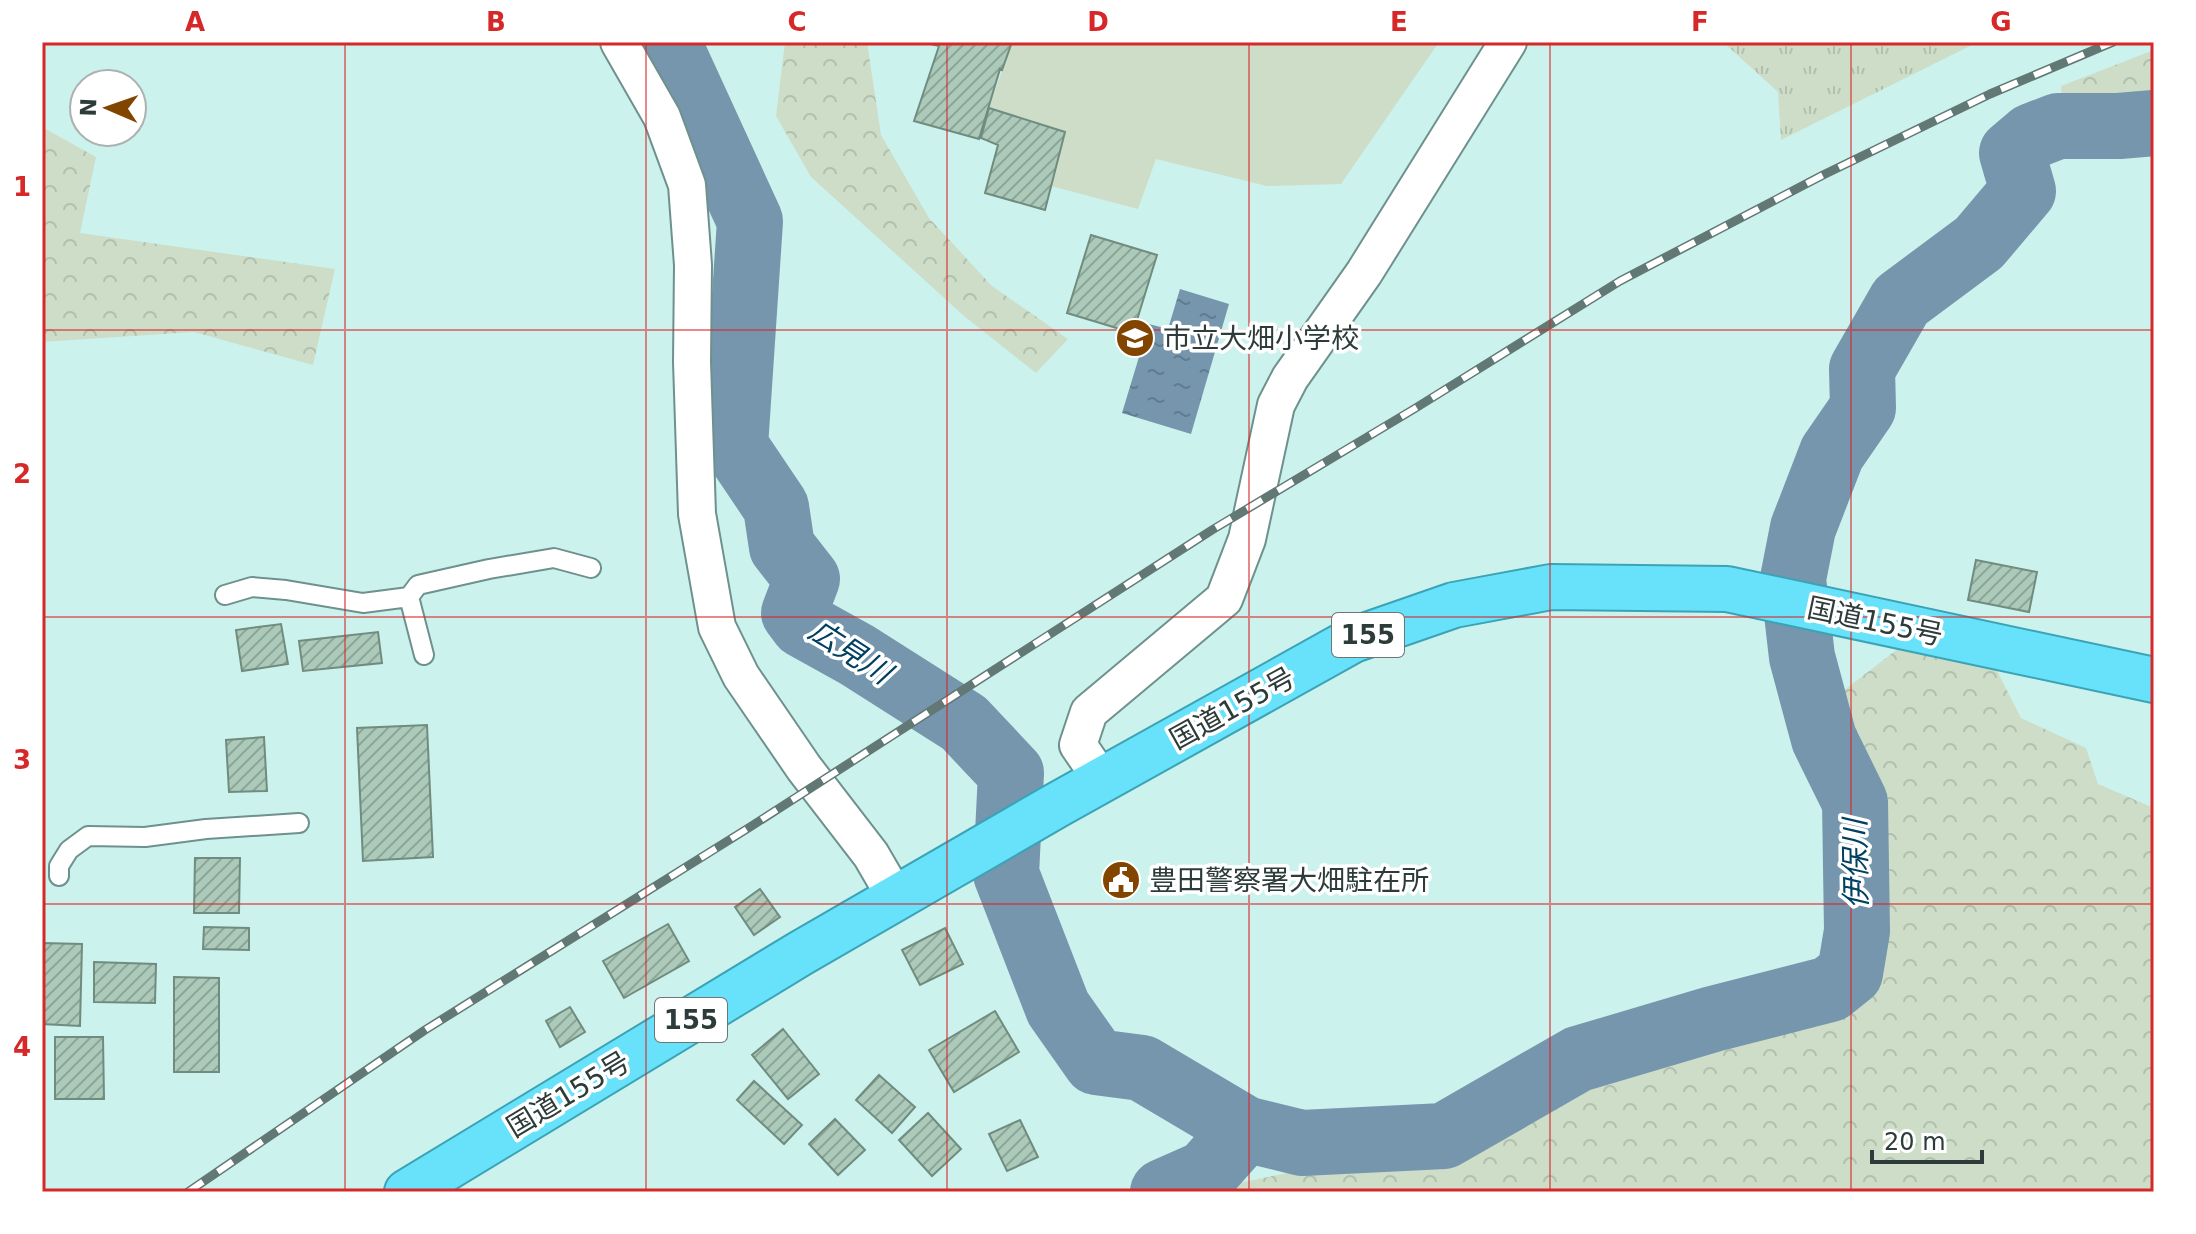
<svg xmlns="http://www.w3.org/2000/svg" width="2196" height="1234" font-family="'DejaVu Sans','Noto Sans JP',sans-serif">
<defs>
<pattern id="grass-tufts" width="24" height="20" patternUnits="userSpaceOnUse" patternTransform="scale(2)"><rect width="24" height="20" fill="#ceddc8"/><path d="M3 7l-1-3M5 7V3M7 7l1-3M15 17l-1-3M17 17v-4M19 17l1-3" fill="none" stroke="#b1bfad"/></pattern>
<pattern id="forest-crowns" width="20" height="18" patternUnits="userSpaceOnUse" patternTransform="scale(2)"><rect width="20" height="18" fill="#ceddc8"/><path d="M2 6a3 3 0 1 1 6 0M12 15a3 3 0 1 1 6 0" fill="none" stroke="#b1bfad"/></pattern>
<pattern id="water-ripples" width="26" height="14" patternUnits="userSpaceOnUse" patternTransform="scale(2)"><rect width="26" height="14" fill="#7596ad"/><path d="M2 4q2-2 4 0t4 0M15 11q2-2 4 0t4 0" fill="none" stroke="#607c8e"/></pattern>
<pattern id="building-hatch" width="6" height="6" patternUnits="userSpaceOnUse" patternTransform="scale(2)"><rect width="6" height="6" fill="#accaba"/><path d="M-1 1l2-2M0 6l6-6M5 7l2-2" fill="none" stroke="#8ca598"/></pattern>
</defs>
<rect width="100%" height="100%" fill="#ccf2ed"/>
<path fill="url(#grass-tufts)" d="M 1723,42 L 1978,42 L 1781,140 L 1778,92 Z"/>
<path fill="url(#forest-crowns)" d="M 785,42 L 867,42 L 881,135 L 929,218 L 992,286 L 1068,339 L 1036,373 L 964,316 L 811,177 L 776,116 Z
M 2154,50 L 2154,108 L 2063,114 L 2061,86 Z
M 42,127 L 96,157 L 80,233 L 335,269 L 313,365 L 194,332 L 42,342 Z
M 1899,648 L 1995,667 L 2021,718 L 2086,748 L 2098,784 L 2154,808 L 2154,1192 L 1202,1192 L 1209,1189 L 1327,1165 L 1443,1155 L 1590,1073 L 1876,985 L 1869,785 L 1835,716 L 1834,698 Z"/>
<path fill="#ceddc8" d="M 1012,42 L 1439,42 L 1341,184 L 1267,186 L 1156,159 L 1138,209 L 1051,186 L 1065,132 L 989,108 Z"/>
<path fill="url(#water-ripples)" d="M 1180,289 L 1229,304 L 1191,434 L 1122,413 L 1149,324 L 1168,329 Z"/>
<g fill="none" stroke-linecap="round" stroke-linejoin="round">
<path stroke="#7596ad" stroke-width="66" d="M 668,42 L 750,221 L 735,446 L 776,507 L 782,547 L 807,579 L 794,613 L 803,625 L 857,655 L 964,723 L 1011,773 L 1006,874 L 1058,1008 L 1096,1062 L 1142,1068 L 1245,1129 L 1302,1143 L 1444,1136 L 1578,1059 L 1713,1019 L 1830,989 L 1850,973 L 1857,931 L 1855,802 L 1824,739 L 1802,657 L 1793,579 L 1803,528 L 1832,453 L 1863,408 L 1862,369 L 1901,301 L 1979,243 L 2023,191 L 2012,153 L 2032,136 L 2058,126 L 2119,126 L 2154,123
M 1163,1192 L 1206,1173 L 1245,1129"/>
</g>
<path fill="url(#building-hatch)" stroke="#708c7e" stroke-width="2" d="M 922,42 L 1012,42 L 1002,70 L 1000,69 L 979,139 L 914,121 L 939,46 Z
M 989,108 L 1065,132 L 1045,210 L 985,193 L 998,145 L 981,138 Z
M 1091,235 L 1157,255 L 1133,333 L 1067,313 Z
M 1976,560 L 2037,572 L 2029,612 L 1968,600 Z
M 281,624 L 288,664 L 242,671 L 236,630 Z
M 378,632 L 382,663 L 303,671 L 299,641 Z
M 427,725 L 433,857 L 363,861 L 357,728 Z
M 264,737 L 267,791 L 229,792 L 226,740 Z
M 195,858 L 240,858 L 239,913 L 194,913 Z
M 760,889 L 780,917 L 754,935 L 735,907 Z
M 668,924 L 689,961 L 624,998 L 603,961 Z
M 204,927 L 249,928 L 249,950 L 203,949 Z
M 945,928 L 963,964 L 920,985 L 902,950 Z
M 42,943 L 82,944 L 80,1026 L 42,1024 Z
M 94,962 L 156,964 L 155,1003 L 94,1002 Z
M 174,977 L 219,978 L 219,1072 L 174,1072 Z
M 570,1007 L 585,1032 L 560,1047 L 546,1021 Z
M 995,1011 L 1019,1052 L 954,1092 L 929,1050 Z
M 783,1029 L 819,1074 L 788,1099 L 752,1055 Z
M 55,1037 L 103,1037 L 104,1099 L 55,1099 Z
M 879,1075 L 915,1107 L 892,1133 L 856,1100 Z
M 754,1081 L 802,1125 L 784,1144 L 737,1100 Z
M 928,1113 L 961,1149 L 932,1176 L 899,1140 Z
M 835,1119 L 865,1150 L 838,1175 L 809,1144 Z
M 1020,1120 L 1038,1157 L 1007,1171 L 989,1134 Z"/>
<g fill="none" stroke-linecap="round" stroke-linejoin="round">
<defs>
<path id="service" d="M 225,595 L 252,587 L 286,590 L 363,603 L 409,597
M 424,655 L 409,597 L 418,585 L 489,569 L 554,558 L 591,568
M 59,876 L 59,866 L 69,850 L 88,836 L 145,837 L 206,829 L 299,823"/>
<path id="minor" d="M 619,42 L 662,117 L 687,185 L 693,265 L 692,362 L 697,514 L 717,627 L 741,676 L 804,768 L 871,855 L 896,898
M 1102,780 L 1078,745 L 1089,712 L 1224,599 L 1247,539 L 1276,405 L 1290,378 L 1364,273 L 1508,42"/>
<path id="trunk" d="M 407,1192 L 801,953 L 1057,805 L 1353,640 L 1454,605 L 1551,587 L 1727,589 L 2154,680"/>
</defs>
<use href="#service" stroke="#6e918d" stroke-width="22"/>
<use href="#minor" stroke="#6e918d" stroke-width="40"/>
<use href="#trunk" stroke="#3ba3b6" stroke-width="48"/>
<use href="#service" stroke="#fff" stroke-width="18"/>
<use href="#minor" stroke="#fff" stroke-width="36"/>
<use href="#trunk" stroke="#68e2fa" stroke-width="44"/>
<defs>
<path id="rail" d="M 188,1192 L 425,1030 L 750,827 L 1212,530 L 1414,409 L 1620,281 L 1823,175 L 1990,94 L 2113,42"/>
</defs>
<use href="#rail" stroke="#627875" stroke-width="9"/>
<use href="#rail" stroke="#fff" stroke-width="6" stroke-dasharray="18" stroke-linecap="butt"/>
</g>
<path fill="none" stroke="#d62828" stroke-width="2" stroke-opacity="0.55" d="M 345,42 L 345,1192M 646,42 L 646,1192M 947,42 L 947,1192M 1249,42 L 1249,1192M 1550,42 L 1550,1192M 1851,42 L 1851,1192M 42,330 L 2154,330M 42,617 L 2154,617M 42,904 L 2154,904"/>
<defs>
<symbol id="school-disc" viewBox="-11 -11 22 22"><circle r="9.5" fill="#824500" stroke="#fff"/><path d="M0-5L7-2L0 1L-7-2ZM-4 1L0 2.5L4 1V4Q0 6-4 4Z" fill="#fff"/></symbol>
<symbol id="civic-disc" viewBox="-11 -11 22 22"><circle r="9.5" fill="#824500" stroke="#fff"/><path d="M-.6-6.5H3V-4.5H.6V-3L4-1V1h2V6H-6V1h2V-1L-.6-3ZM-1.2 2.5V6h2.4V2.5Z" fill="#fff"/></symbol>
</defs>
<g fill-rule="evenodd">
<use href="#school-disc" x="1113" y="316" width="44" height="44"/>
<use href="#civic-disc" x="1099" y="858" width="44" height="44"/>
</g>
<g text-anchor="middle" stroke-width="7" stroke-linejoin="round" paint-order="stroke">
<g fill="#fff" stroke="#6c7675" stroke-width="2">
<rect x="1332" y="613" width="72" height="44" rx="6"/>
<rect x="655" y="998" width="72" height="44" rx="6"/>
</g>
<g font-size="26" font-weight="bold" fill="#2d3c3a">
<text x="1368" y="644">155</text>
<text x="691" y="1029">155</text>
</g>
<g font-size="28" fill="#2d3c3a" stroke="#fff" text-anchor="start">
<text x="1163" y="348">市立大畑小学校</text>
<text x="1149" y="890">豊田警察署大畑駐在所</text>
</g>
<g font-size="28" fill="#2d3c3a" stroke="#fff">
<text transform="translate(1875 621) rotate(12)" y="10">国道155号</text>
<text transform="translate(1232 708) rotate(-29)" y="10">国道155号</text>
<text transform="translate(568 1094) rotate(-31)" y="10">国道155号</text>
</g>
<g font-size="30" font-style="italic" fill="#004061" stroke="#fff">
<text transform="translate(850 652) rotate(33)" y="10">広見川</text>
<text transform="translate(1856 864) rotate(-91)" y="10">伊保川</text>
</g>
</g>
<rect width="2196" height="1234" fill="none" stroke="#ffffff" stroke-width="88"/>
<g transform="translate(108 108) rotate(272)"><circle r="38" fill="#ffffff" stroke="#abb1b0" stroke-width="2"/>
<path d="M0-6L14 30L0 20L-14 30Z" fill="#824500"/>
<text y="-12" font-size="22" font-weight="bold" text-anchor="middle" fill="#2d3c3a">N</text>
</g>
<path d="M1872 1150v12h110v-12" fill="none" stroke="#2d3c3a" stroke-width="4"/>
<text x="1884" y="1150" font-size="24" fill="#2d3c3a" stroke="#ffffff" stroke-width="6" paint-order="stroke">20 m</text>
<rect x="44" y="44" width="2108" height="1146" fill="none" stroke="#d62828" stroke-width="3"/>
<g font-size="26" text-anchor="middle" font-weight="bold" fill="#d62828">
<text x="195" y="31">A</text>
<text x="496" y="31">B</text>
<text x="797" y="31">C</text>
<text x="1098" y="31">D</text>
<text x="1399" y="31">E</text>
<text x="1700" y="31">F</text>
<text x="2001" y="31">G</text>
<text x="22" y="196">1</text>
<text x="22" y="483">2</text>
<text x="22" y="769">3</text>
<text x="22" y="1056">4</text>
</g>
</svg>
